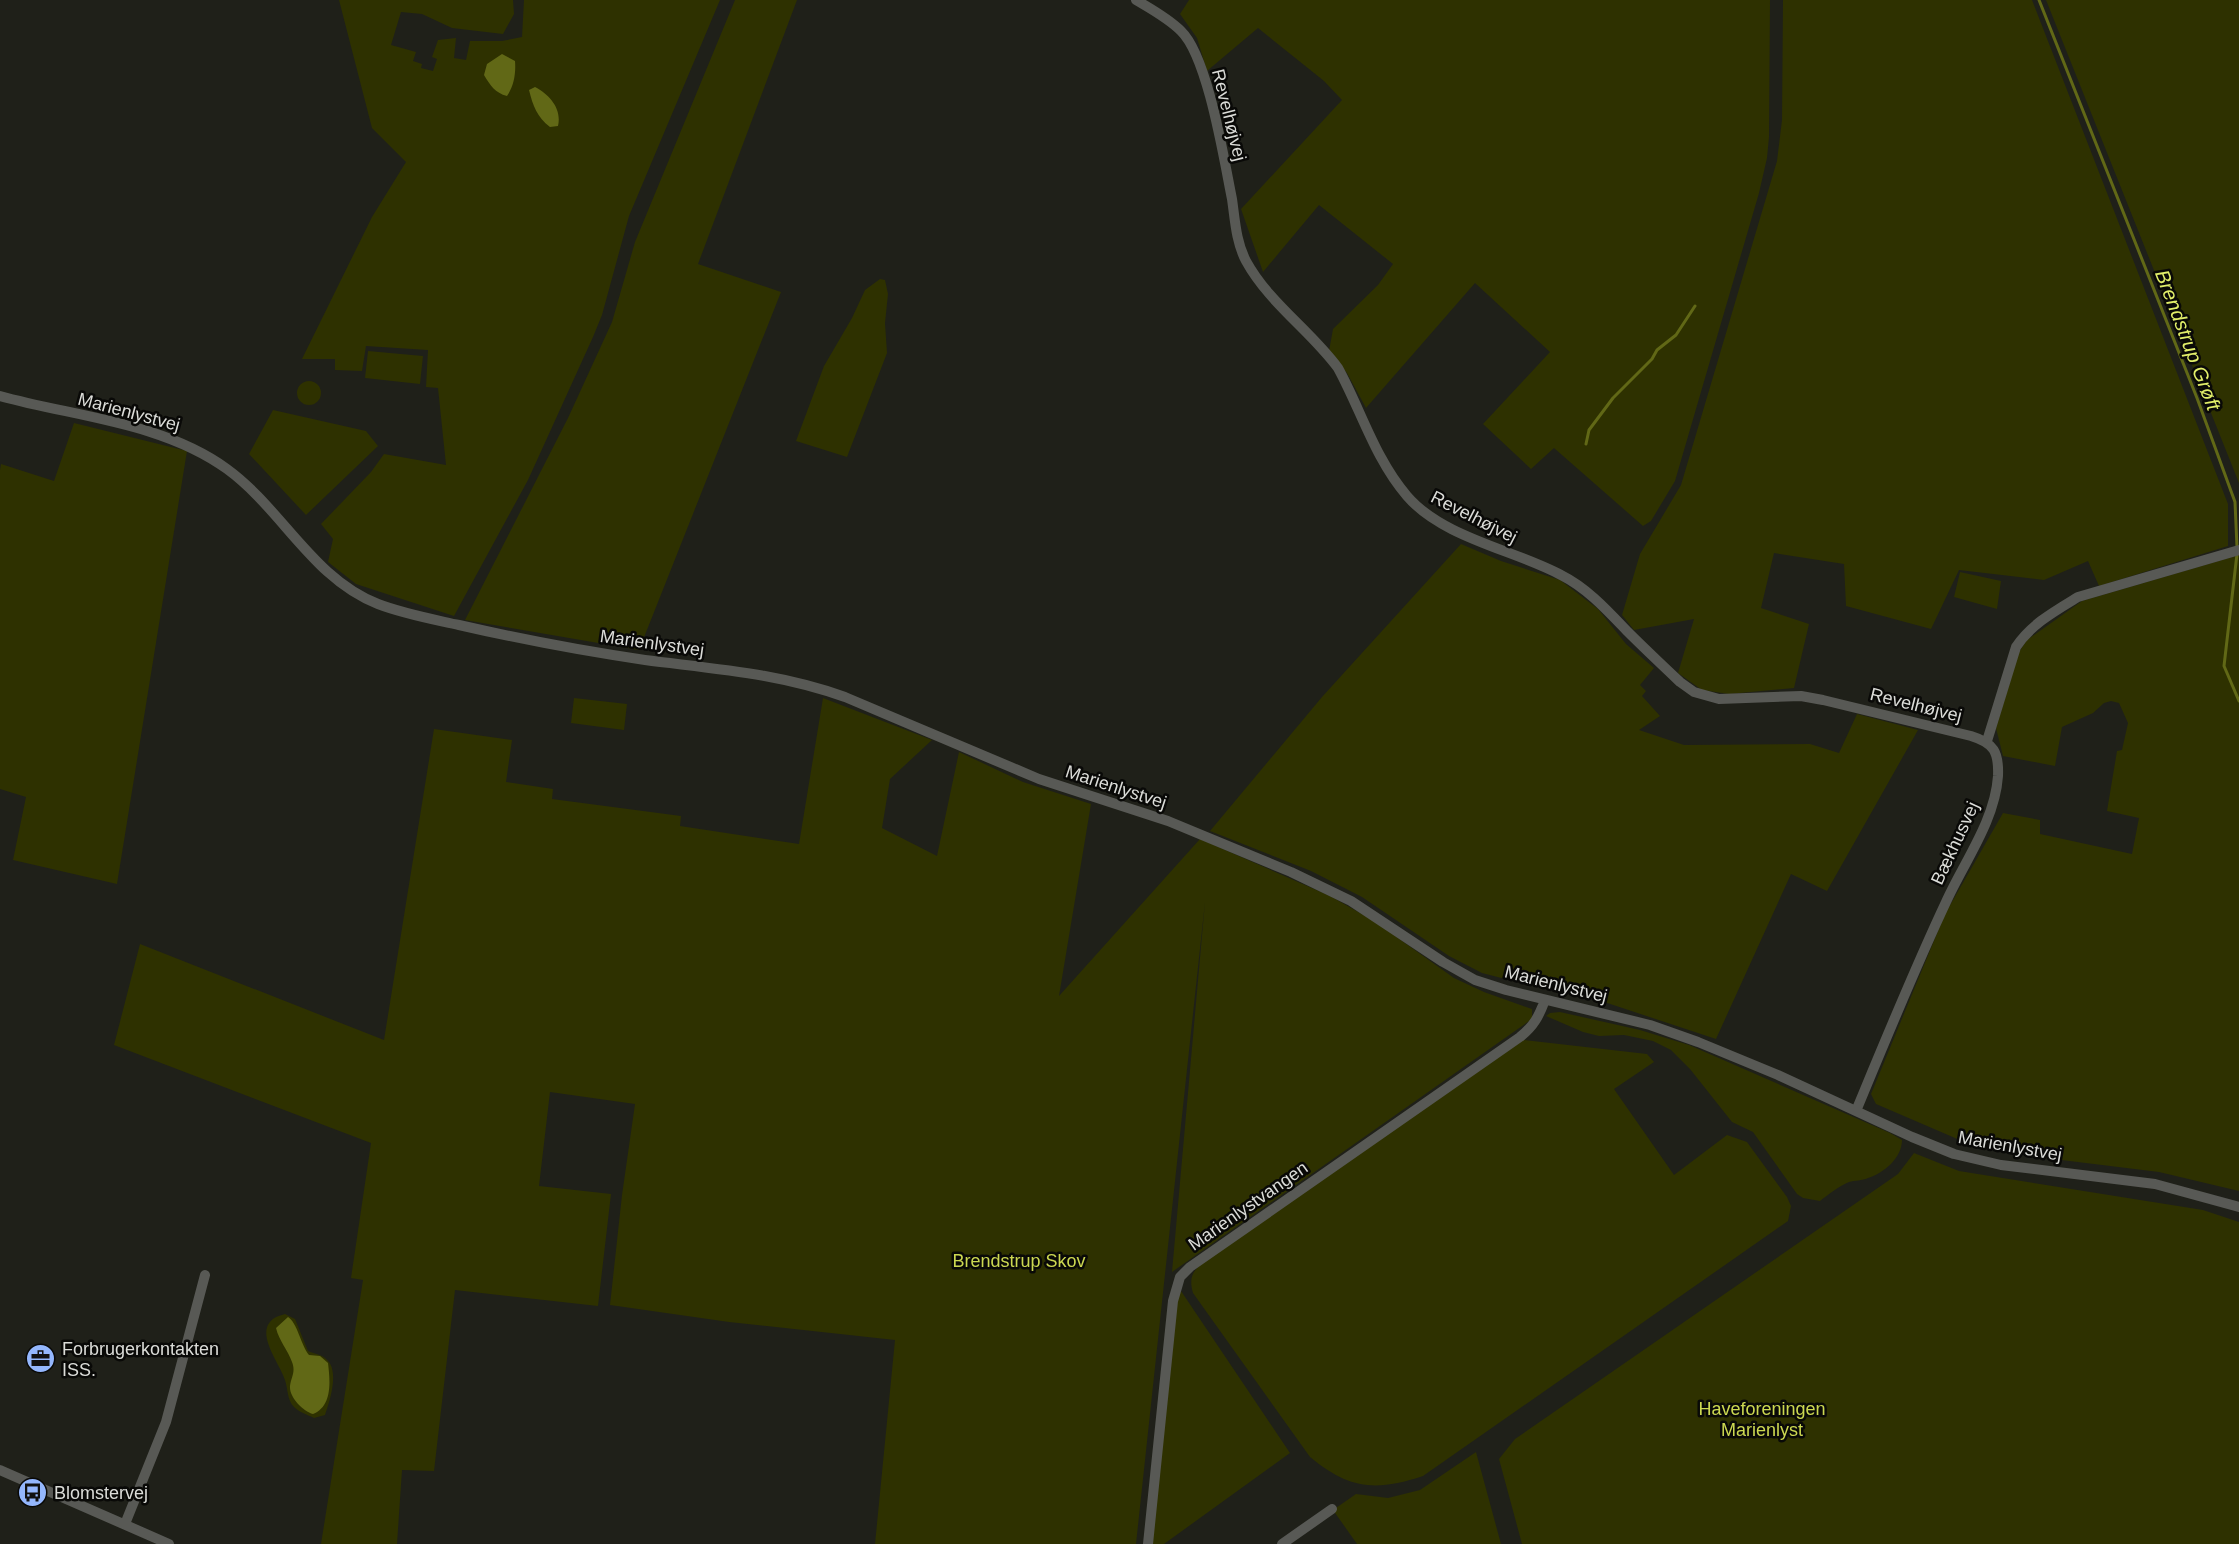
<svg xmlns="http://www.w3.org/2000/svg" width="2239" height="1544" font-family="Arial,sans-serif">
<rect width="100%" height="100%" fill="#1f2019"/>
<path fill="#2e3100" d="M 339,0 L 513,0 L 514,14 L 503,34 L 452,28 L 422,14 L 401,12 L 391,45 L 416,52 L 413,61 L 422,64 L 421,68 L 433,71 L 437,59 L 432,57 L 438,40 L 456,38 L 454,58 L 466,60 L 470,41 L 502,41 L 522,37 L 524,0 L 720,0 L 629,216 L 602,315 L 593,337 L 528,480 L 454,616 L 356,584 L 328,562 L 333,539 L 321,524 L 371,472 L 384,454 L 446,465 L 438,388 L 426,387 L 428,350 L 366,346 L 362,371 L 335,370 L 335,359 L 302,359 L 372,217 L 406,162 L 372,128 Z
M 735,0 L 797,0 L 698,264 L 781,292 L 639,650 L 465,620 L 568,418 L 612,322 L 635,242 Z
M 1189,0 L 1770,0 L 1769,137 L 1767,158 L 1759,193 L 1675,481 L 1651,521 L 1643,526 L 1554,448 L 1531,469 L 1483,424 L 1550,352 L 1475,283 L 1366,408 L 1347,373 L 1329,351 L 1333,329 L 1378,285 L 1393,264 L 1319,205 L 1263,272 L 1241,209 L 1342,100 L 1324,81 L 1258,28 L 1207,71 L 1197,38 L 1180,14 Z
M 1783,0 L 2032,0 L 2228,504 L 2228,546 L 2099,586 L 2088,561 L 2044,580 L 1959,570 L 1931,629 L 1846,606 L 1844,564 L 1774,553 L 1761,608 L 1809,624 L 1794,688 L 1729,694 L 1702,690 L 1678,673 L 1694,619 L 1634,630 L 1622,615 L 1640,554 L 1681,485 L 1777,161 L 1782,120 Z
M 2046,0 L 2239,0 L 2239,483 Z
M 880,279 L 885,280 L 888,294 L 885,323 L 887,353 L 847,457 L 796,441 L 824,366 L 852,318 L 865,290 Z
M 368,351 L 423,356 L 420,384 L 365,378 Z
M297 393a12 12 0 1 1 24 0a12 12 0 1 1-24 0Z
M 273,410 L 366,431 L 378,446 L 306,515 L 249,454 Z
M 74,423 L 187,451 L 117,884 L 13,860 L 26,797 L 0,789 L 0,470 L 1,464 L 54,481 Z
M 1461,544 L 1501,561 L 1560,580 L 1598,609 L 1626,644 L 1654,668 L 1640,685 L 1646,691 L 1642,696 L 1660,716 L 1639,730 L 1684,745 L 1810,744 L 1839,753 L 1857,714 L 1918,730 L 1827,891 L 1791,874 L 1716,1039 L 1571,991 L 1517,982 L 1482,973 L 1449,956 L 1362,897 L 1311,871 L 1210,831 L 1322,697 Z
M 2239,555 L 2239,1191 L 2159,1172 L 2037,1157 L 1962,1141 L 1876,1104 L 1871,1094 L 1945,914 L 2003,813 L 2040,820 L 2040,834 L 2132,854 L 2139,818 L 2107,811 L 2117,751 L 2122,750 L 2128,723 L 2119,703 L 2111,701 L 2104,703 L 2093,713 L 2062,727 L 2055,766 L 2003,756 L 1996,728 L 2019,652 L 2027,640 L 2082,601 Z
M 1960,572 L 2001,581 L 1997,609 L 1954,597 Z
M 574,698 L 627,704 L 624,730 L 571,723 Z
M 823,698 L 932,740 L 890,779 L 882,828 L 937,856 L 959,752 L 1023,782 L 1091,804 L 1059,996 L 1200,839 L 1330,896 L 1374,921 L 1454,978 L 1484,992 L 1532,1009 L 1532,1019 L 1172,1272 L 1205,902 L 1136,1544 L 875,1544 L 895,1340 L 729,1322 L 610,1305 L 622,1195 L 635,1104 L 550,1092 L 539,1186 L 611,1194 L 598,1306 L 455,1290 L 434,1471 L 402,1470 L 397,1544 L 321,1544 L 363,1280 L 351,1278 L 371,1143 L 114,1045 L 140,944 L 384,1040 L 434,729 L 512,740 L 506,782 L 553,789 L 552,799 L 681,816 L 680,826 L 799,844 Z
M 1560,1012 L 1640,1030 L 1689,1045 L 1890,1133 L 1902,1140 C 1902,1158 1884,1173 1868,1178 C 1862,1181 1855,1180 1849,1182 C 1839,1186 1829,1194 1820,1201 L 1803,1198 L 1797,1194 L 1753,1132 L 1732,1122 L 1690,1069 L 1671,1050 L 1653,1041 L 1624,1035 L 1599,1036 L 1583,1032 L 1546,1016 L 1550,1013 Z
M 1523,1040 L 1647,1054 L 1654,1062 L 1614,1089 L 1674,1175 L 1727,1135 L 1747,1142 L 1787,1197 L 1791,1206 L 1788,1221 L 1423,1476 C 1375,1492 1349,1489 1310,1457 L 1193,1293 C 1187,1272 1197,1268 1212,1256 Z
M 1914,1153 L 1959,1171 L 2203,1210 L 2239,1222 L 2239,1544 L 1522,1544 L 1499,1459 L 1515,1439 L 1898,1174 Z
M 1181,1291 L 1290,1453 L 1164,1544 L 1152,1544 L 1177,1299 Z
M 285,1314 L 295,1319 L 308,1351 C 314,1354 321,1354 326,1359 C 340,1370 330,1400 325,1415 L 314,1418 C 308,1415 299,1412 294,1407 C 287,1400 288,1389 285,1380 C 279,1361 246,1323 285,1314 Z
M 1476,1452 L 1501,1544 L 1357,1544 L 1333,1510 L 1356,1494 L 1388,1498 L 1420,1490 Z"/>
<path fill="#616816" d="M 502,54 L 515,61 C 516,73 514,86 507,96 C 495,93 490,85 484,75 L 487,64 Z
M 535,87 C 550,95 562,109 558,126 L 550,127 C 537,117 533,106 529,90 Z
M 288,1317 C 297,1322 301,1345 309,1355 L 320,1356 L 328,1363 C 330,1380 333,1406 313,1414 C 303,1411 289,1397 290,1386 C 291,1377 296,1372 292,1362 C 288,1350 279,1341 276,1328 Z"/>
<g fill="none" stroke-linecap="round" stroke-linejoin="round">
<path stroke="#616816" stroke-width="3" d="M 2039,0 L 2197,398 L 2235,502 L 2237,547
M 1586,444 L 1589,430 L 1613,398 L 1652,359 L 1657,350 L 1676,335 L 1695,306
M 2237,554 L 2224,666 L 2239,701"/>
<path stroke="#585955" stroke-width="10" d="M 1136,0 C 1151,9 1168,18 1181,31 C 1208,57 1224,160 1232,199 C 1235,220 1236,242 1246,261 C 1269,303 1310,330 1338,368 C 1361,410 1375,459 1407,496 C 1443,538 1515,550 1561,575 C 1587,588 1607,610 1627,631 C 1644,648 1662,665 1680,682 L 1694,692 L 1719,699 L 1801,696 L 1823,700 L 1971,736 C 1994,743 1999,752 1998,776 C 1995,821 1964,862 1946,902 C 1914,970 1885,1041 1856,1111
M 0,396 C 76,417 162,422 227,469 C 282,509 313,579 378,604 C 404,614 432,619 459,625 C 520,639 583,651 645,660 C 715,669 778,673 845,697 L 1039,779 L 1168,821 L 1291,872 L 1351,901 L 1443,962 L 1475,980 L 1506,990 L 1650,1025 L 1698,1042 L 1778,1075 L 1912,1137 L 1954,1154 L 2001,1165 L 2155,1184 L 2239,1207
M 1987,741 L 2016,647 C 2030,625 2055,611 2078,597 L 2239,550
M 0,1470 L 169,1544
M 125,1524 L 166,1422 L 205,1275
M 1148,1544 L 1173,1301 L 1180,1277 L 1190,1267 L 1520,1037 C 1534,1026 1539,1016 1545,1000
M 1282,1544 L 1332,1509"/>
</g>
<defs>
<symbol id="office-disc" viewBox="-11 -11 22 22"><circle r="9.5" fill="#94b7fd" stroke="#090907"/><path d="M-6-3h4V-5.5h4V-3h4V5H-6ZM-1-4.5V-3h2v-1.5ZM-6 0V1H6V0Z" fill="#111"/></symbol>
<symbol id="bus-disc" viewBox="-11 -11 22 22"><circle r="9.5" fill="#94b7fd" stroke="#090907"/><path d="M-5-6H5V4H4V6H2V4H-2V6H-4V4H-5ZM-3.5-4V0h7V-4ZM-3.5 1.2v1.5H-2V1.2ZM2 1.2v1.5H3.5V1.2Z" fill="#111"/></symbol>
</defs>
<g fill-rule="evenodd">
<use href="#office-disc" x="24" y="1342" width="33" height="33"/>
<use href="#bus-disc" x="16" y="1476" width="33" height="33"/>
</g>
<g text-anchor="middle" stroke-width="5" stroke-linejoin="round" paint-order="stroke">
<g font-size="18" fill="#dbdcd8" stroke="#090907">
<text transform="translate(1229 115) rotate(76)" y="6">Revelhøjvej</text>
<text transform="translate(129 412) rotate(15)" y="6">Marienlystvej</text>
<text transform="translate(1474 517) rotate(27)" y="6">Revelhøjvej</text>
<text transform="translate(652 643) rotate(8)" y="6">Marienlystvej</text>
<text transform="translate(1916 705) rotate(14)" y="6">Revelhøjvej</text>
<text transform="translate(1116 787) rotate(18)" y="6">Marienlystvej</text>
<text transform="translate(1955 843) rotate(-65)" y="6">Bækhusvej</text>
<text transform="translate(1556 984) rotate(14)" y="6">Marienlystvej</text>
<text transform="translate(2010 1146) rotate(10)" y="6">Marienlystvej</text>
<text transform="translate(1248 1206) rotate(-35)" y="6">Marienlystvangen</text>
</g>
<g font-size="18" fill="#ccd851" stroke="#090907">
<text x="1019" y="1267">Brendstrup Skov</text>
<text x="1762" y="1415">Haveforeningen<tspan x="1762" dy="21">Marienlyst</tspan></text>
</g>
<g font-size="18" fill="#dbdcd8" stroke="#090907" text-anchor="start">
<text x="62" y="1355">Forbrugerkontakten<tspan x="62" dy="21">ISS.</tspan></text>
<text x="54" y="1499">Blomstervej</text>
</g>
<g font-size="20" font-style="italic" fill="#e2ef6a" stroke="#090907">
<text transform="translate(2188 340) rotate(69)" y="7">Brendstrup Grøft</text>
</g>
</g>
</svg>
